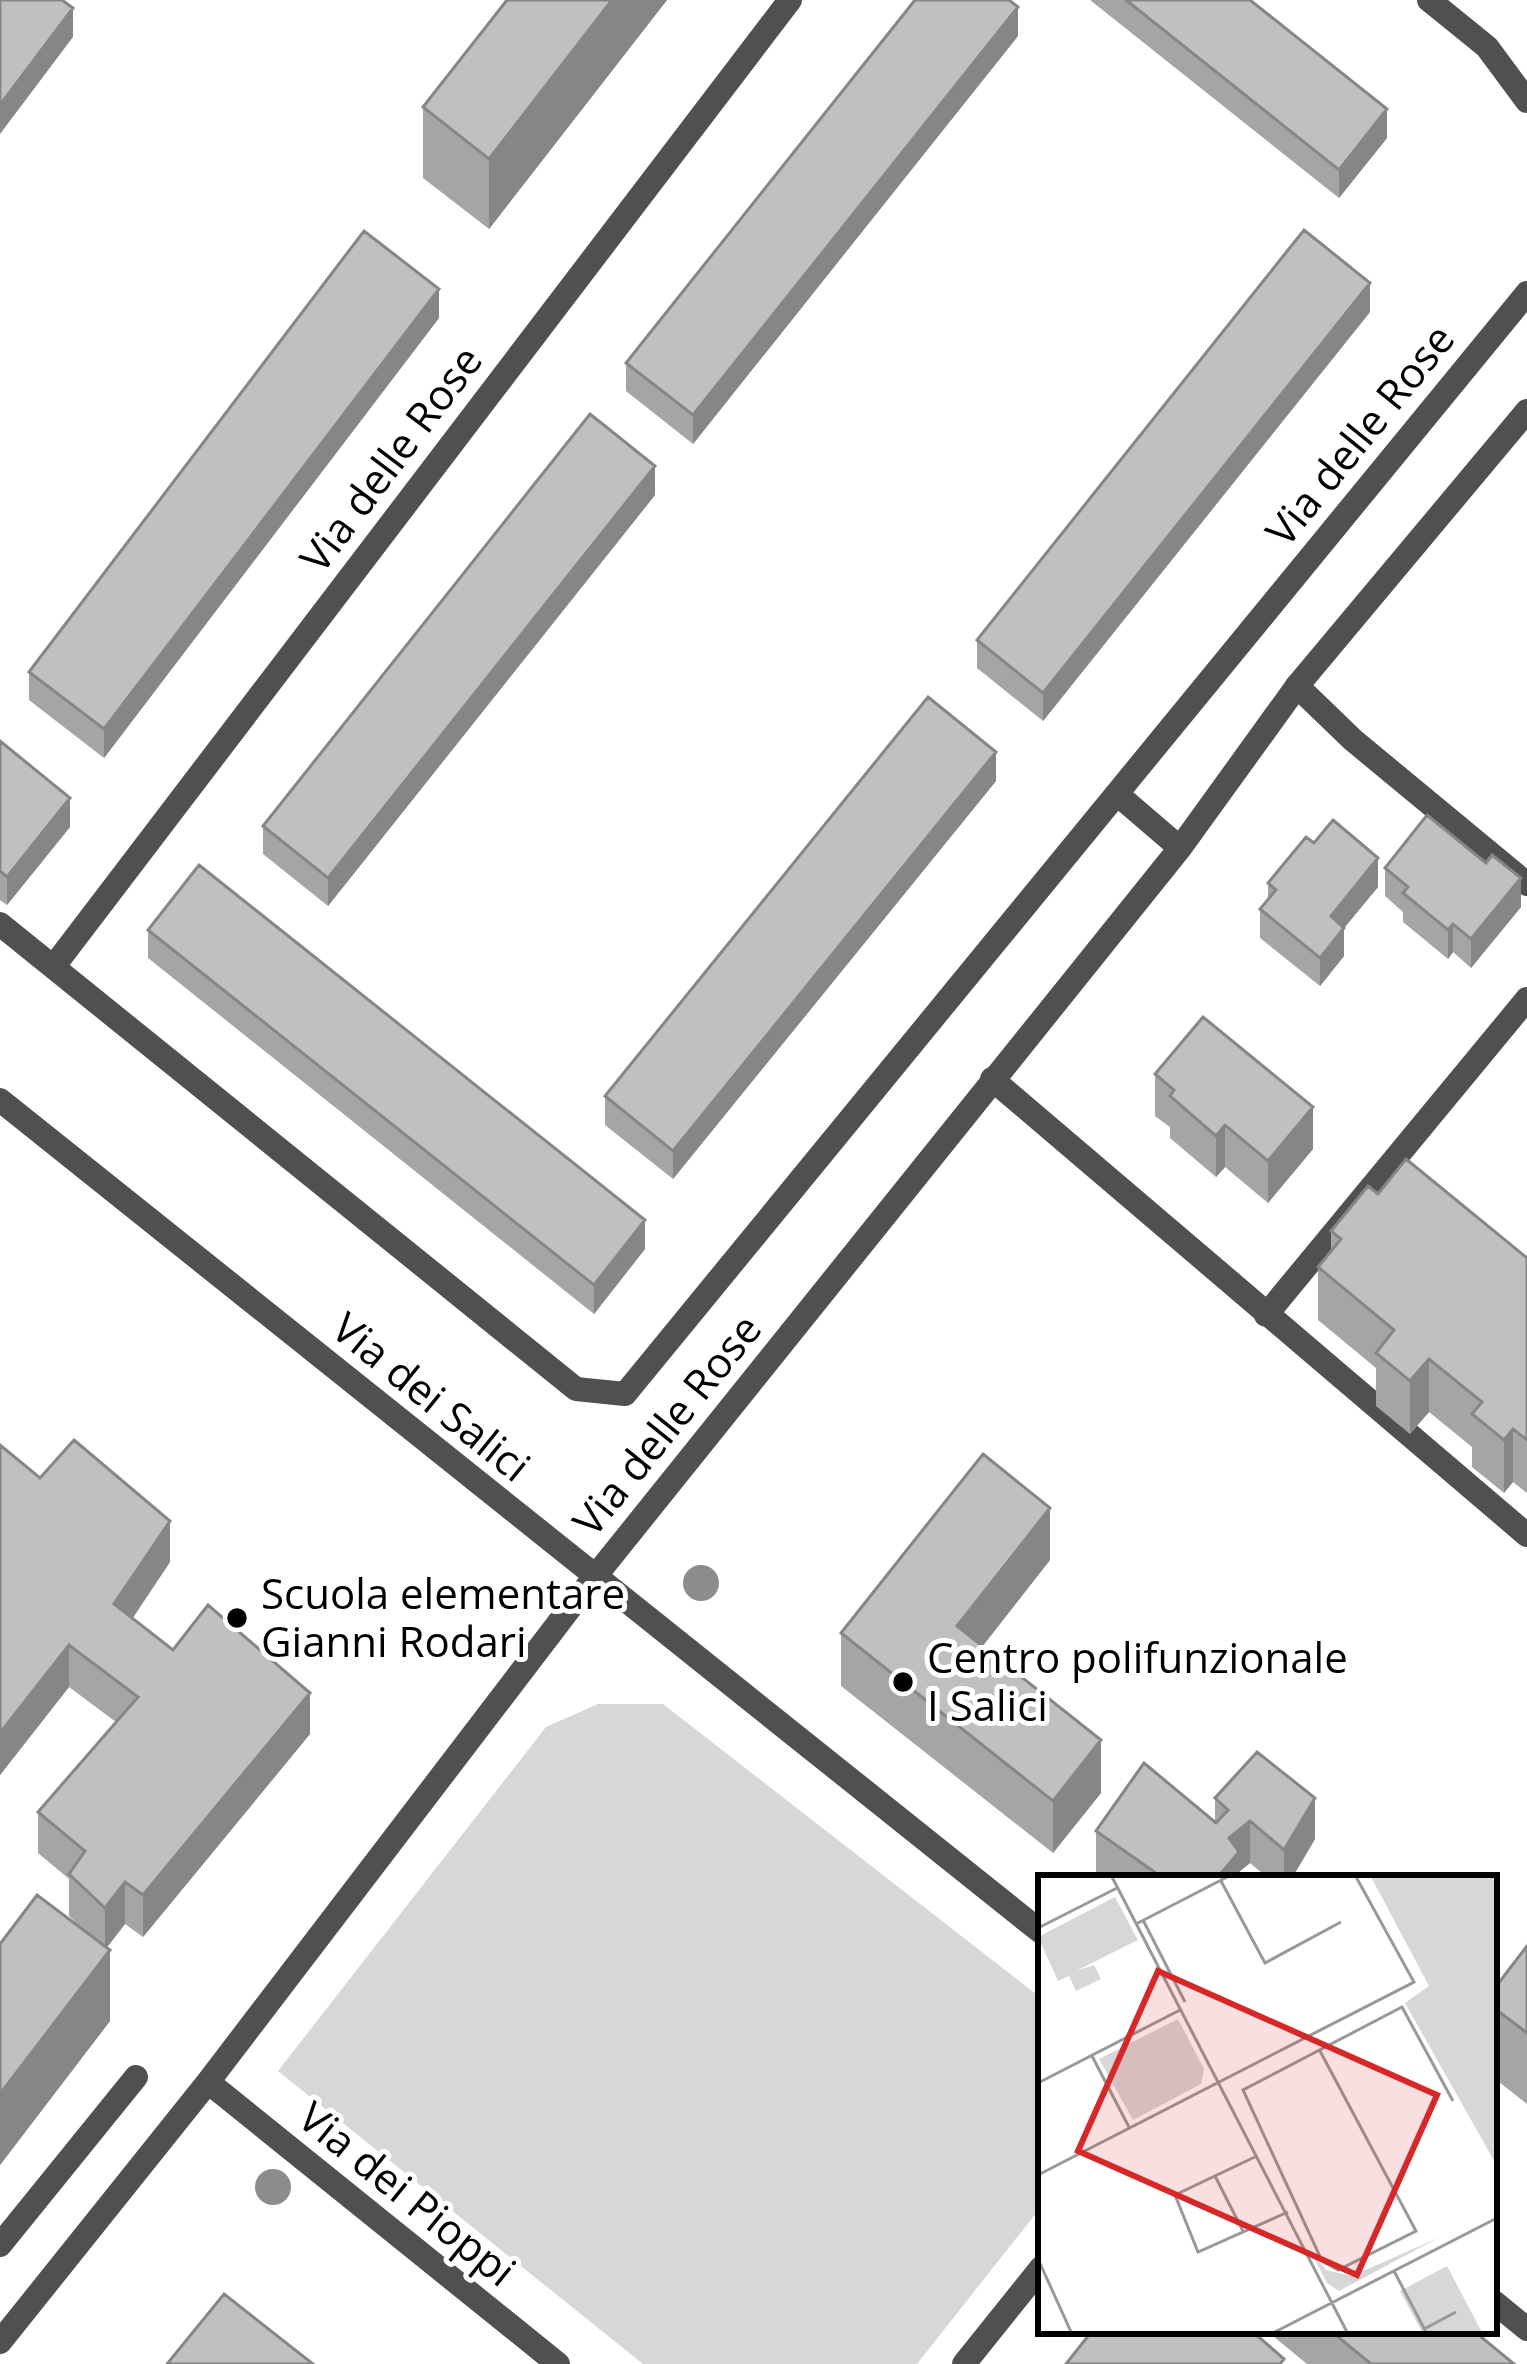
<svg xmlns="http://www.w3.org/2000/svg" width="1527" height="2364" font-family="'Open Sans',sans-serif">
<rect width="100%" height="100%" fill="#fff"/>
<path fill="#d7d7d7" d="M 598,1704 L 663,1704 L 1041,1998 L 1041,2207 L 917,2364 L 643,2364 L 278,2071 L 546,1727 Z"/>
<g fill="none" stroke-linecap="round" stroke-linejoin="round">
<path stroke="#505050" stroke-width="24" d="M 1297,686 L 1353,740 L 1527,884
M 992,1079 L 1527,1535
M 1266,1315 L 1527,999"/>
<path stroke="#505050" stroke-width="24" d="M 1429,0 L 1487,47 L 1527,101
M 1117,794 L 1180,848
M 0,924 L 576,1389 L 625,1394 L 1527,293
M 54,966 L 790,0
M 0,1100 L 1041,1932
M 208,2082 L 558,2364
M 0,2245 L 136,2077
M 1494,2302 L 1527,2329
M 0,2342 L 208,2082 L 573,1604 L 1180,848 L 1297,686 L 1527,411
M 964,2364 L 1041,2268"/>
</g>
<g fill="#8c8c8c">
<circle cx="701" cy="1583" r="18"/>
<circle cx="273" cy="2187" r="18"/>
</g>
<path fill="#a5a5a5" d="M 507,0 L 667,0 L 489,229 L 423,178 L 423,107 Z
M 1090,0 L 1250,0 L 1387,138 L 1339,198 Z
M 1018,36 L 693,444 L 626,391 L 626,363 Z
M 1370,312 L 1043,721 L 977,668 L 977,640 Z
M 439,318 L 104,758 L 29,700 L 29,672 Z
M 655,495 L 328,906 L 263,854 L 263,826 Z
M 0,741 L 70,827 L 7,905 L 0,900 Z
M 996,781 L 673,1179 L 605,1125 L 605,1096 Z
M 1385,868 L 1521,907 L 1471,968 L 1453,952 L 1448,959 L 1403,922 L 1403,912 L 1385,896 Z
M 1268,883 L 1378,887 L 1344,928 L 1344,956 L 1320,986 L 1260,938 L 1260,909 L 1268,898 Z
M 148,930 L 645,1249 L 594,1314 L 148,958 Z
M 1155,1074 L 1313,1149 L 1268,1203 L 1225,1167 L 1216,1177 L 1170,1138 L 1170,1127 L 1155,1116 Z
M 1378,1194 L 1527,1258 L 1527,1493 L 1513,1482 L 1504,1493 L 1472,1467 L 1472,1447 L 1429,1412 L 1410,1434 L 1376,1406 L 1376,1368 L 1318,1320 L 1318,1267 L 1331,1251 L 1331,1231 Z
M 0,1445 L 40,1478 L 170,1562 L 133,1618 L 173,1650 L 310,1734 L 143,1937 L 125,1924 L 106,1948 L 110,2021 L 0,2165 L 0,1944 L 87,1933 L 69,1916 L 69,1879 L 38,1853 L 38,1812 L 116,1722 L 69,1687 L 0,1775 Z
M 1050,1560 L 982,1646 L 1101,1793 L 1053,1853 L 841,1686 L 841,1633 Z
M 1215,1798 L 1315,1839 L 1292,1878 L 1268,1878 L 1250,1863 L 1239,1872 L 1239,1878 L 1104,1878 L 1096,1873 L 1096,1831 L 1215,1822 Z
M 1527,1946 L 1527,2104 L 1494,2078 L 1494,1989 Z
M 1267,2331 L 1474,2331 L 1514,2364 L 1307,2364 Z"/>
<path fill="#868686" d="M 612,0 L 667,0 L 489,229 L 489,159 Z
M 1018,7 L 1018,36 L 693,444 L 693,415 Z
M 73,8 L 73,37 L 0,134 L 0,105 Z
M 1387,109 L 1387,138 L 1339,198 L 1339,170 Z
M 1370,283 L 1370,312 L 1043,721 L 1043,693 Z
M 439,289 L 439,318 L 104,758 L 104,729 Z
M 655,466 L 655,495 L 328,906 L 328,878 Z
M 996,752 L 996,781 L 673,1179 L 673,1151 Z
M 70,798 L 70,827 L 7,905 L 7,877 Z
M 1378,858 L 1378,887 L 1344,928 L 1344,956 L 1320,986 L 1320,958 L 1331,916 Z
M 1521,878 L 1521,907 L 1471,968 L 1471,939 Z
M 1453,924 L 1453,952 L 1448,959 L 1448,930 Z
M 1313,1107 L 1313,1149 L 1268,1203 L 1268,1161 Z
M 1225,1125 L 1225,1167 L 1216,1177 L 1216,1136 Z
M 645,1220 L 645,1249 L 594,1314 L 594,1285 Z
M 1429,1359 L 1429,1412 L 1410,1434 L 1410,1381 Z
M 1513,1429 L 1513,1482 L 1504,1493 L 1504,1440 Z
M 1050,1508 L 1050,1560 L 957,1679 L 957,1626 Z
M 170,1521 L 170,1562 L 114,1645 L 114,1604 Z
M 69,1645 L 69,1687 L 0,1775 L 0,1733 Z
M 310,1693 L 310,1734 L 143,1937 L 143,1895 Z
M 1101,1740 L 1101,1793 L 1053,1853 L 1053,1801 Z
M 1315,1798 L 1315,1839 L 1292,1878 L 1284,1878 L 1284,1850 Z
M 1250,1821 L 1250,1863 L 1239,1872 L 1239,1878 L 1217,1878 L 1229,1838 Z
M 125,1882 L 125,1924 L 105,1950 L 105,1908 Z
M 110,1950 L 110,2021 L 0,2165 L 0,2094 Z"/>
<path fill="#c0c0c0" stroke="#868686" stroke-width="3" d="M 0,0 L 62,0 L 73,8 L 0,105 Z
M 507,0 L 612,0 L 489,159 L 423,107 Z
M 915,0 L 1009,0 L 1018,7 L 693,415 L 626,363 Z
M 1126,0 L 1250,0 L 1387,109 L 1339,170 Z
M 1304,230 L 1370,283 L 1043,693 L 977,640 Z
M 364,231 L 439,289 L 104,729 L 29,672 Z
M 590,414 L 655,466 L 328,878 L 263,826 Z
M 928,697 L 996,752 L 673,1151 L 605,1096 Z
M 0,741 L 70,798 L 7,877 L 0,871 Z
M 1427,815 L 1486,863 L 1492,855 L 1521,878 L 1471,939 L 1453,924 L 1448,930 L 1403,893 L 1408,887 L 1385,868 Z
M 1333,820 L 1378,858 L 1331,916 L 1344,928 L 1320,958 L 1260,909 L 1276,890 L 1268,883 L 1306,837 L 1314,843 Z
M 199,865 L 645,1220 L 594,1285 L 148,930 Z
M 1203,1017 L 1313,1107 L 1268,1161 L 1225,1125 L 1216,1136 L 1170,1096 L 1174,1090 L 1155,1074 Z
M 1406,1159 L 1527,1258 L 1527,1440 L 1513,1429 L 1504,1440 L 1472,1414 L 1482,1402 L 1429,1359 L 1410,1381 L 1376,1353 L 1394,1330 L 1318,1267 L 1341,1239 L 1331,1231 L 1368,1186 L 1378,1194 Z
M 74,1440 L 170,1521 L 114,1604 L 173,1650 L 208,1605 L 310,1693 L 143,1895 L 125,1882 L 105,1908 L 69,1874 L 85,1851 L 38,1812 L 138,1697 L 69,1645 L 0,1733 L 0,1445 L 40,1478 Z
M 983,1454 L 1050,1508 L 957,1626 L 1101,1740 L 1053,1801 L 841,1633 Z
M 1257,1752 L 1315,1798 L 1284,1850 L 1250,1821 L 1229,1838 L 1239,1852 L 1217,1878 L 1163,1878 L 1096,1831 L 1144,1763 L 1216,1823 L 1228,1810 L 1215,1798 Z
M 37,1895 L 110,1950 L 0,2094 L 0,1944 Z
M 1527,1946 L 1527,2033 L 1494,2008 L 1494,1989 Z
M 224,2294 L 313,2364 L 167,2364 Z
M 1092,2331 L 1252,2331 L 1284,2359 L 1280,2364 L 1066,2364 Z
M 1331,2331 L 1474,2331 L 1514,2364 L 1371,2364 Z"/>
<g fill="#000" stroke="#fff" stroke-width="4.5">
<circle cx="237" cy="1618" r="12"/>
<circle cx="903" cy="1682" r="12"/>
</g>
<g text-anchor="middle" stroke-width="10" stroke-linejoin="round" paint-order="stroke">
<g font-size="42" fill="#000" stroke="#fff">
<text transform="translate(1360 435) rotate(-51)" y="15">Via delle Rose</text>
<text transform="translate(391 459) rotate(-53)" y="15">Via delle Rose</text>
<text transform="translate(431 1397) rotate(39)" y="15">Via dei Salici</text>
<text transform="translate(667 1425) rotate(-51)" y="15">Via delle Rose</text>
<text transform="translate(407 2194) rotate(39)" y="15">Via dei Pioppi</text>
</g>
<g font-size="42" fill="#000" stroke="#fff" text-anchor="start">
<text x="261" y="1609">Scuola elementare<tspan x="261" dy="48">Gianni Rodari</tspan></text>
<text x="927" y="1673">Centro polifunzionale<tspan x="927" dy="48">I Salici</tspan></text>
</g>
</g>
<g transform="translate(1038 1875)">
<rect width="459" height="459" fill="#fff"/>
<path d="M 332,0 L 459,0 L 459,291 L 367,128 L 391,111 ZM 77,22 L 100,65 L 38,96 L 56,90 L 63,104 L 38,116 L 31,101 L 20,106 L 0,62 ZM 140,144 L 166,194 L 163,209 L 95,245 L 61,184 ZM 402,362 L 301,416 L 289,408 L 272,375 L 288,395 L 314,401 ZM 409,391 L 445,459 L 385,459 L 362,416 Z" fill="#d7d7d7"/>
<path fill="none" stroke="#999" stroke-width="3" d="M 73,0 L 310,459M 183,6 L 227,88 L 303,47M 105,45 L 147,127M 98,49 L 193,0M 0,53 L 79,13M 282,176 L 378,356 L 300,395 L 284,386 L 205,215 L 364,132 L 415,226M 54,181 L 92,254M 0,208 L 142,135M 219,281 L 137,320 L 160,377 L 250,337M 0,300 L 376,107 L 317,0M 177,301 L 206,358M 0,384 L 34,459M 356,396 L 389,459M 386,454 L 418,437M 233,459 L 459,343"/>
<path fill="#d62828" fill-opacity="0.15" stroke="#d62828" stroke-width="6" d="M 120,96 L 399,220 L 319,400 L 40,276 Z"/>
<rect width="459" height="459" fill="none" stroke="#000" stroke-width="6"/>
</g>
</svg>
